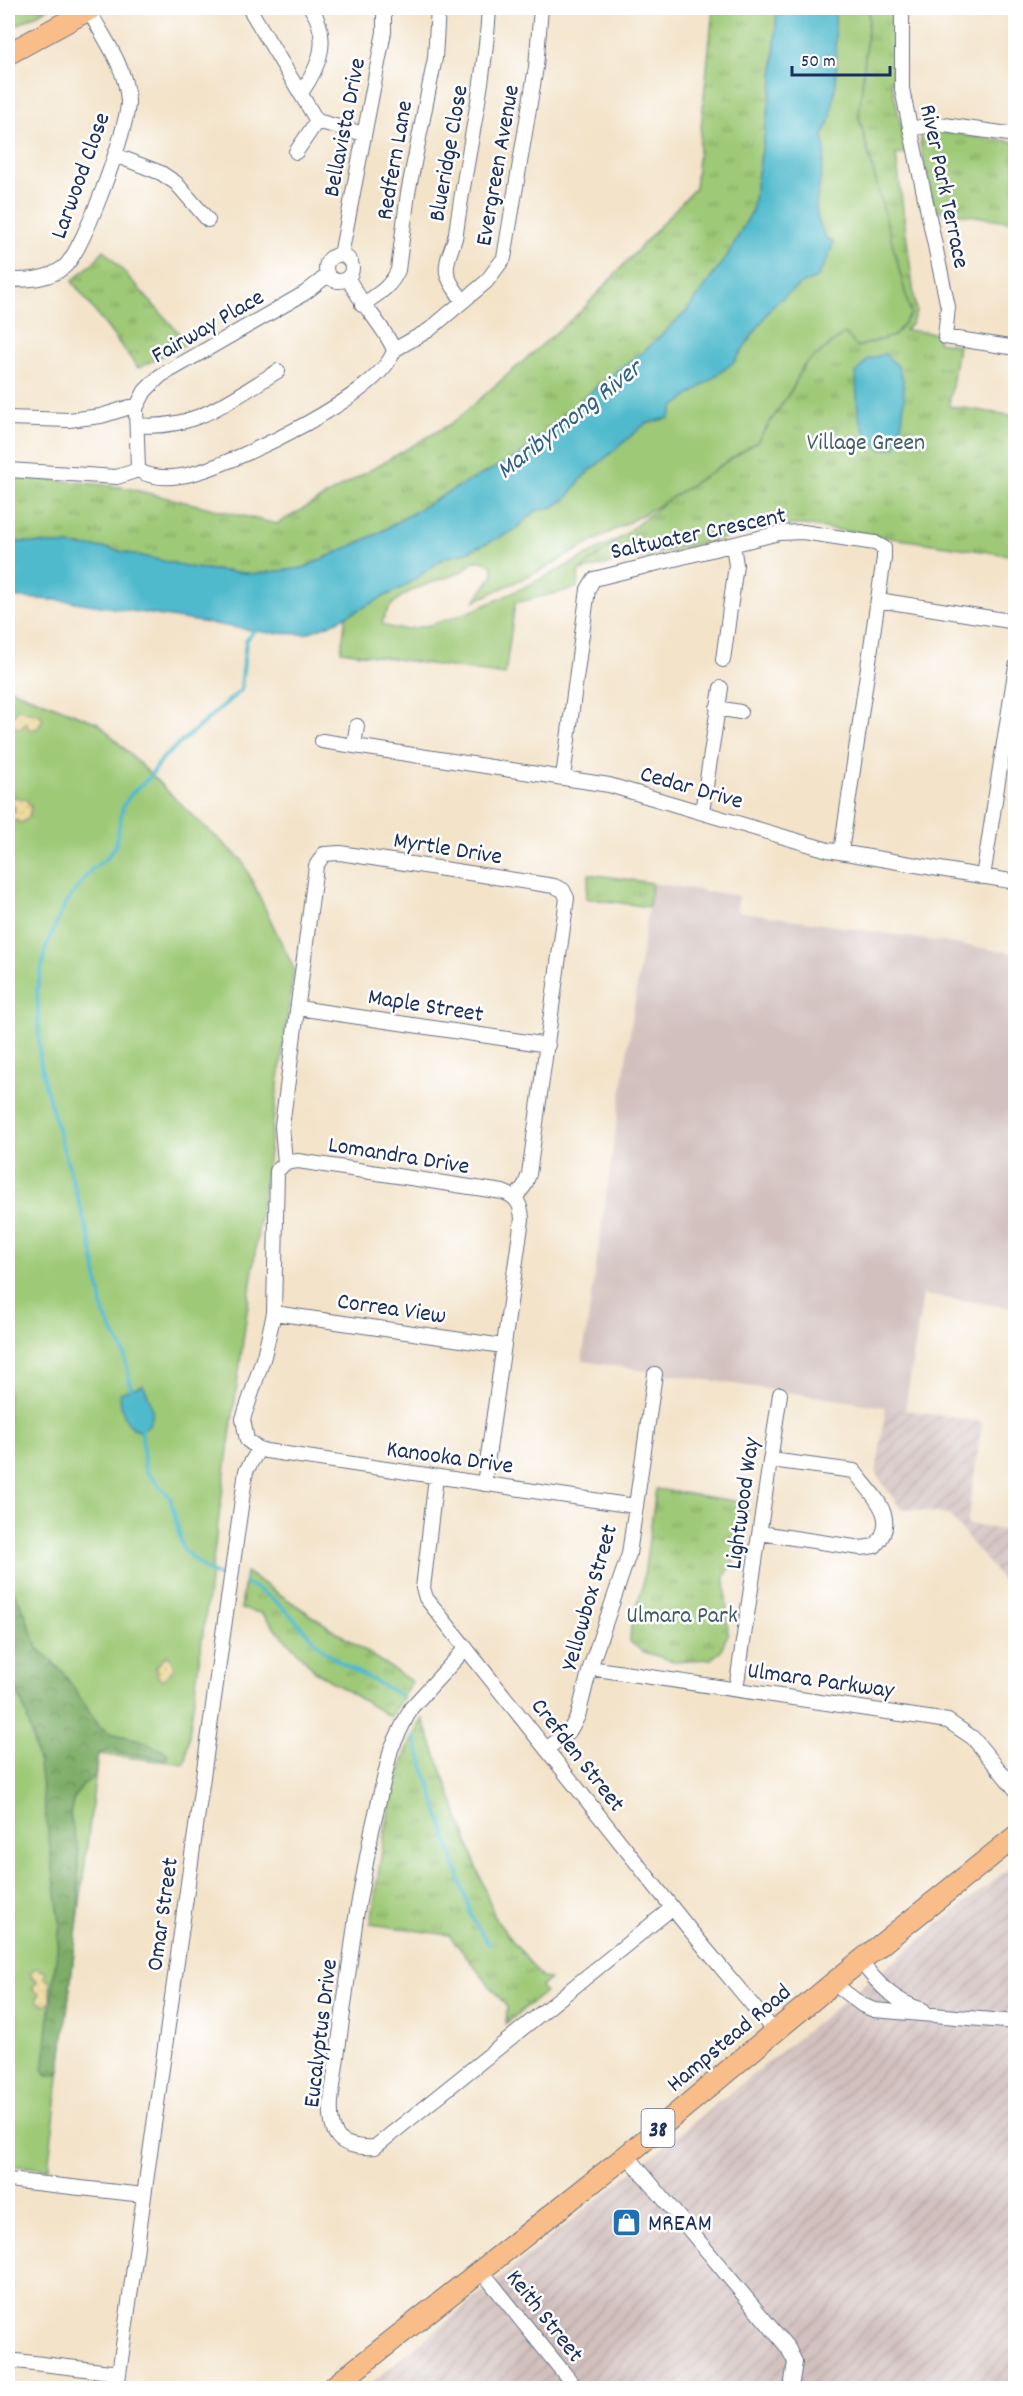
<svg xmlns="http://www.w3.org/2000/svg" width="1023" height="2396" font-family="Dekko,sans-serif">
<defs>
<pattern id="industrial-furrows" width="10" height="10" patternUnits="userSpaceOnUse" patternTransform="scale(1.5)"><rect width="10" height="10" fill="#d1c0bd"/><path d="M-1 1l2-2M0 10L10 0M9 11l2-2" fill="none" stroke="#b3a5a5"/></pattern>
<pattern id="forest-crowns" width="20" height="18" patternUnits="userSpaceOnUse" patternTransform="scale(1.5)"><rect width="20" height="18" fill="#7ead67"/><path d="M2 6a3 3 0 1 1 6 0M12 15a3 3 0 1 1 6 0" fill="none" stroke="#668d58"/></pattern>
<pattern id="sand-dots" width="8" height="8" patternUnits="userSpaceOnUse" patternTransform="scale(1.5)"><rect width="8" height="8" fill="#eeda9e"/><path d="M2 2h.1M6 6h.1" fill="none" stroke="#ccbb8a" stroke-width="1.8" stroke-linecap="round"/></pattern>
<pattern id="park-tufts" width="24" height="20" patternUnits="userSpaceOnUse" patternTransform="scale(1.5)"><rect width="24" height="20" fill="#9ec976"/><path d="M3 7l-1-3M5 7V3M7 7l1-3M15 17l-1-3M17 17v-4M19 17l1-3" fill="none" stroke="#80a464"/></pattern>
</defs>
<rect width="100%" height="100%" fill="#fff"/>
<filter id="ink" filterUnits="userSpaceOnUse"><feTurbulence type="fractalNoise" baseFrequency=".0167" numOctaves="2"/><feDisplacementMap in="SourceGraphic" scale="12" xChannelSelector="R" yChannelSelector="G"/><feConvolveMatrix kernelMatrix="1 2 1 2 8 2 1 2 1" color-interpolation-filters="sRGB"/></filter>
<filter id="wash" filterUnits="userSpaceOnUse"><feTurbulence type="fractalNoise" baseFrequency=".008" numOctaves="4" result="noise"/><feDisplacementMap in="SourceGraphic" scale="24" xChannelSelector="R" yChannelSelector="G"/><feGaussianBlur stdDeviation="1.35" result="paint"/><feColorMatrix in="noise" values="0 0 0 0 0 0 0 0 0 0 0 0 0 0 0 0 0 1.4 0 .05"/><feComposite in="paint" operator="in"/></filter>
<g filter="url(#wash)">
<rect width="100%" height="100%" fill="#f3e3c9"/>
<path fill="url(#industrial-furrows)" d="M 886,1407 L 982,1422 L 967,1524 L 1015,1532 L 1015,1596 L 949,1515 L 900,1508 L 876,1474 Z
M 1015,1863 L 1015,2388 L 364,2388 Z"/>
<path fill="#d1c0bd" d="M 652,883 L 739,896 L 737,911 L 1015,953 L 1015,1308 L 923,1295 L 905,1410 L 582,1361 Z"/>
<path fill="#9ec976" stroke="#5c7c6a" stroke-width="1.5" d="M 835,8 L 870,8 L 859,117 L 911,314 L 894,336 L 856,347 L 844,334 L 803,366 L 793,388 L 757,442 L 665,502 L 543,569 L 475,601 L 493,575 L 493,567 C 488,563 482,559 476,561 C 470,563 466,569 461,572 C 435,583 390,590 382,623 C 414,654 586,555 624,536 L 579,571 L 577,588 L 515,603 L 505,675 L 341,651 L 346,616 L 405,586 L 444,558 L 467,552 L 513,531 L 536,510 L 553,507 L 566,499 L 583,477 L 645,424 L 669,418 L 674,407 L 734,362 L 773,305 L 801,284 L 817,278 C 823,265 831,257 833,242 L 825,237 L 817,218 L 816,204 L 825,151 L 823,135 L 830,121 L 836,81 Z
M 8,688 L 98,723 L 195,818 L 242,860 L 294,969 L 185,1764 L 98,1754 L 48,2169 L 8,2165 Z"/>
<path fill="url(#forest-crowns)" stroke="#4c6e62" stroke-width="1.5" d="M 8,1582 L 24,1610 L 37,1647 L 63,1672 L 99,1726 L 110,1733 L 144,1741 L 167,1753 L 168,1756 L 166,1759 L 107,1751 L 98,1754 L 95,1776 L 84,1784 L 74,1797 L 70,1814 L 78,1850 L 79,1910 L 60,2071 L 56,2075 L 47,2075 L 43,2070 L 60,1923 L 39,1765 L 26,1713 L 8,1669 Z"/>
<path fill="url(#sand-dots)" stroke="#84847e" stroke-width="1.5" d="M 17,709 L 41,715 L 42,721 L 38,728 L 29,730 L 26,722 L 21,728 L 13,727 L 11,718 Z
M 14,797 L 26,799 L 31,807 L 29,817 L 22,823 L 8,818 L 8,800 L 12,811 L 15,812 L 11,800 Z
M 167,1655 L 172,1662 L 174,1669 L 163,1680 L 157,1676 L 156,1667 Z
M 36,1968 L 46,1972 L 44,1977 L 50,1981 L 50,2002 L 46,2005 L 38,2002 L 37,1998 L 40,1994 L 32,1990 L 37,1980 L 31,1978 L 31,1972 Z"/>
<path fill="url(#park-tufts)" stroke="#5c7c6a" stroke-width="1.5" d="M 8,8 L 49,8 L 8,30 Z
M 713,8 L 777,8 L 773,81 L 752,211 L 727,256 L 687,311 L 645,350 L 600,384 L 520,455 L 452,490 L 377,534 L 303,568 L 255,574 L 194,568 L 106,548 L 8,541 L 8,475 L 122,487 L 277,524 L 452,423 L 581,311 L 695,188 Z
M 870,8 L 895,8 L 892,84 L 907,153 L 896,155 L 916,311 L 912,323 L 905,330 L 939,334 L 938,342 L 958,345 L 949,406 L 1015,416 L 1015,556 L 803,525 L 780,525 L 579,571 L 665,502 L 757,442 L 793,388 L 803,366 L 845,333 L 857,347 L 894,336 L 911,314 L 859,117 Z
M 934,131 L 1015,142 L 1015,222 L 935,210 L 920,145 L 922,134 Z
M 104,250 L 188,343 L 138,368 L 72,281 L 93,263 Z
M 589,874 L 652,883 L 649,907 L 586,898 Z
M 656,1489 L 748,1503 L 740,1551 L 725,1576 L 728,1634 L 720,1651 L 711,1659 L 673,1661 L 642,1651 L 630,1642 L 631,1624 L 642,1589 Z
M 246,1572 L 412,1682 L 390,1717 L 316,1672 L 261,1613 L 241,1609 Z
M 423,1719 L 496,1920 L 542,1978 L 550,1979 L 541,1987 L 545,1992 L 506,2023 L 507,2007 L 449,1935 L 371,1924 C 381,1859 388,1775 423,1719 Z"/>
<path fill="#50bacc" stroke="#367495" stroke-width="1.5" d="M 777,8 L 835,8 L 836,81 L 830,121 L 823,135 L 825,151 L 816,204 L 817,218 L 825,237 L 833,242 C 831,257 823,265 817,278 L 801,284 L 773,305 L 734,362 L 674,407 L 669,418 L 645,424 L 583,477 L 566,499 L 553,507 L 536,511 L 513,531 L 467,552 L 444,558 L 405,586 L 333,623 L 305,634 L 270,633 L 69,601 L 8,597 L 8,541 L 106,548 L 194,568 L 255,574 L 303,568 L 377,534 L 452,490 L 520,455 L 600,384 L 645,350 L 687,311 L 727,256 L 752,211 L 773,81 Z
M 884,354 C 888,358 895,362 898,367 C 909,385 903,429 895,447 L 882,450 C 853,426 858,409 856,373 L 868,359 Z
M 143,1385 C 151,1400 161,1423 139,1431 C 125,1427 120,1407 120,1393 Z"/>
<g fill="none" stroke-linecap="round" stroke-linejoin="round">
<path stroke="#50bacc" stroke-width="4" d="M 132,1393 L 124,1352 L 104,1315 L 91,1244 L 45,1085 L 40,1059 L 37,990 L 46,947 L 64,906 L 91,870 L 106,859 L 115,847 L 123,806 L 132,793 L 149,778 L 163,758 L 241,690 L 246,641 L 256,628
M 141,1426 L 145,1470 L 170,1497 L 183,1549 L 204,1568 L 219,1576
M 245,1583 C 281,1598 298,1625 325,1651 C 341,1666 380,1683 400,1695
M 414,1736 L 473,1920 L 489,1944"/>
</g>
</g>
<g filter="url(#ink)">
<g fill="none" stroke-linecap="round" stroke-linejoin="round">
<defs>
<path id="minor" d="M 249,8 L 317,121 L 364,134
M 902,8 L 902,89 L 948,307 L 945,337 L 1016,348
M 301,93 C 320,66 331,38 311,8
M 910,129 L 937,124 L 1016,135
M 296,152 L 317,121
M 115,155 L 161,173 L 176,183 L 208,220
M326 268a13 13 0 1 1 26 0a13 13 0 1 1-26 0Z
M 341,255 L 384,32 L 384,8
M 348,278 C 360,304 383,324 394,350
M 8,280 C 27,280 48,280 64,267 C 83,252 129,126 128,101 C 126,67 104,38 88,9
M 463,301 C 457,292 449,283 447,273 C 445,258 454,247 456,233 C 466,158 485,84 489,8
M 362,305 C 377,295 391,287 398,270 L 408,193 L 435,58 L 438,8
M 394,350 L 429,330 L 486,282 L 504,258 L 536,67 L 541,8
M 136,408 L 138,470 C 154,480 176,478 195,473 C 239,461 382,394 394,350
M 8,418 L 69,420 L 101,416 L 130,407 L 136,408 L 145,391 L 160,376 L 305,293 L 328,275
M 137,425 C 195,431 231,399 278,371
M 8,470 L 117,477 L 138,470
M 878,600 L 1016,622
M 723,660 L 736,565 L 733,545
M 717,708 L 740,712
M 322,741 L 609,785 L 828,850 L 1016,882
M 354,745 L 357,726
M 563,777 L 588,589 L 594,579 L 779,533 L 803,532 L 875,543 L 884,548 L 884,558 L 841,852
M 702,812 L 721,688
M 983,877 L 1016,666
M 298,1008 L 548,1045
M 285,1163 L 282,1126 L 316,866 L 324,854 L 340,853 L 554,886 L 563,890 L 567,898 L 529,1174 L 525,1185 L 515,1198
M 274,1313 L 503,1346
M 436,1477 L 423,1588 L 426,1598 L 690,1930 L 774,2031
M 484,1484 L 522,1219 C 521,1204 517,1197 503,1192 L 298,1161 L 285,1163 L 277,1171 L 274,1313 L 264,1356 L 243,1419 L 247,1440 L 259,1449 L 266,1451 L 614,1503 L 636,1506
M 760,1533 L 861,1548 L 875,1546 C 901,1518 872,1495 854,1471 L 771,1460
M 466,1648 L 411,1708 L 391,1749 L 372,1830 L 356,1917 L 331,2101 C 329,2135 338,2149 375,2147 L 672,1908
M 590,1668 L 948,1721 L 973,1738 L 1016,1790
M 736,1689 L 780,1394
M 547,1749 L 570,1730 L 578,1716 L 590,1668 L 629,1554 L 655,1374
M 860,1961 C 879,1985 893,2001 923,2010
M 833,1983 L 862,2005 L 874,2010 L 1016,2022
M 627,2155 L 788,2348 L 795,2362 L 791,2388
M 8,2180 L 144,2195
M 480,2269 L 576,2388
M 8,2360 L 119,2373
M 117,2388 L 246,1471 L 259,1449"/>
<path id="primary" d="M 8,54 L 92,8
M 332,2388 L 627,2155 L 833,1983 L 1016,1836"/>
</defs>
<use href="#minor" stroke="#676e83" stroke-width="16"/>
<use href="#primary" stroke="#676e83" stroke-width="23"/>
<use href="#minor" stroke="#fff" stroke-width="14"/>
<use href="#primary" stroke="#f8bd89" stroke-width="21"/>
</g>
</g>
<defs>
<symbol id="shop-square" viewBox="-11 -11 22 22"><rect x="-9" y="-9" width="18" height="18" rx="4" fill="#1f6fb2" stroke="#fff"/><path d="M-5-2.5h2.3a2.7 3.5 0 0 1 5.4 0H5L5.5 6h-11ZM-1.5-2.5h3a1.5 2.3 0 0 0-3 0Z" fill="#fff"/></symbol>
</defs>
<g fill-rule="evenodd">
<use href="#shop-square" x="610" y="2206" width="33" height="33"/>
</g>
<g text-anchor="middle" stroke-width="5" stroke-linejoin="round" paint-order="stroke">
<rect fill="#fff" stroke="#5f6d8e" stroke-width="1.5" x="641.5" y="2109" width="33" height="38" rx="4.5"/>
<g font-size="22" font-weight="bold" fill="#1b2f5e">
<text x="658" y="2136">38</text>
</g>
<g font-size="24" fill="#1b2f5e" stroke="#fff">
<text transform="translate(343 127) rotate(-79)" y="8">Bellavista Drive</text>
<text transform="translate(447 153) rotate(-80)" y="8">Blueridge Close</text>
<text transform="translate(393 160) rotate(-80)" y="8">Redfern Lane</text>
<text transform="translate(496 165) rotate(-80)" y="8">Evergreen Avenue</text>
<text transform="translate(79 175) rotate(-70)" y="8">Larwood Close</text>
<text transform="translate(946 186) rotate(78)" y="8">River Park Terrace</text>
<text transform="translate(207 325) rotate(-30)" y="8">Fairway Place</text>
<text transform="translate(698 532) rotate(-12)" y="8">Saltwater Crescent</text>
<text transform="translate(692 786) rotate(16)" y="8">Cedar Drive</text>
<text transform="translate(448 847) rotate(9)" y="8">Myrtle Drive</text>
<text transform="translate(426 1004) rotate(9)" y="8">Maple Street</text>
<text transform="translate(399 1154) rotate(9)" y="8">Lomandra Drive</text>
<text transform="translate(392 1307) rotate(8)" y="8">Correa View</text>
<text transform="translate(450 1456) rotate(8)" y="8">Kanooka Drive</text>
<text transform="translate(741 1503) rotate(-82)" y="8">Lightwood Way</text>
<text transform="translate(588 1597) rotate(-74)" y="8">Yellowbox Street</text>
<text transform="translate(821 1679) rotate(8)" y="8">Ulmara Parkway</text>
<text transform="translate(579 1754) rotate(52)" y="8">Crefden Street</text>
<text transform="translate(161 1914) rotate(-82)" y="8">Omar Street</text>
<text transform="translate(319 2033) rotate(-83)" y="8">Eucalyptus Drive</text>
<text transform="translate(728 2037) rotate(-40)" y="8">Hampstead Road</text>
<text transform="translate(546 2315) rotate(52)" y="8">Keith Street</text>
</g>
<g font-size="24" fill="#425d65" stroke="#fff">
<text x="866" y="449">Village Green</text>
<text x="682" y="1622">Ulmara Park</text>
</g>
<g font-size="24" fill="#1b2f5e" stroke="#fff" text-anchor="start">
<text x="648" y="2230">MREAM</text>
</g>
<g font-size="26" font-style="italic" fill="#2e6084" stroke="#fff">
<text transform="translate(568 418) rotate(-38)" y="9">Maribyrnong River</text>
</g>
</g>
<rect width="1023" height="2396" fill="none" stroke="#fff" stroke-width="30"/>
<path d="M792 66v9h98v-9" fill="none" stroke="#1b2f5e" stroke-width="3"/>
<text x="801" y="66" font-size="18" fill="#1b2f5e" stroke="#ffffff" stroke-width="4.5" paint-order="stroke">50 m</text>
</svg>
